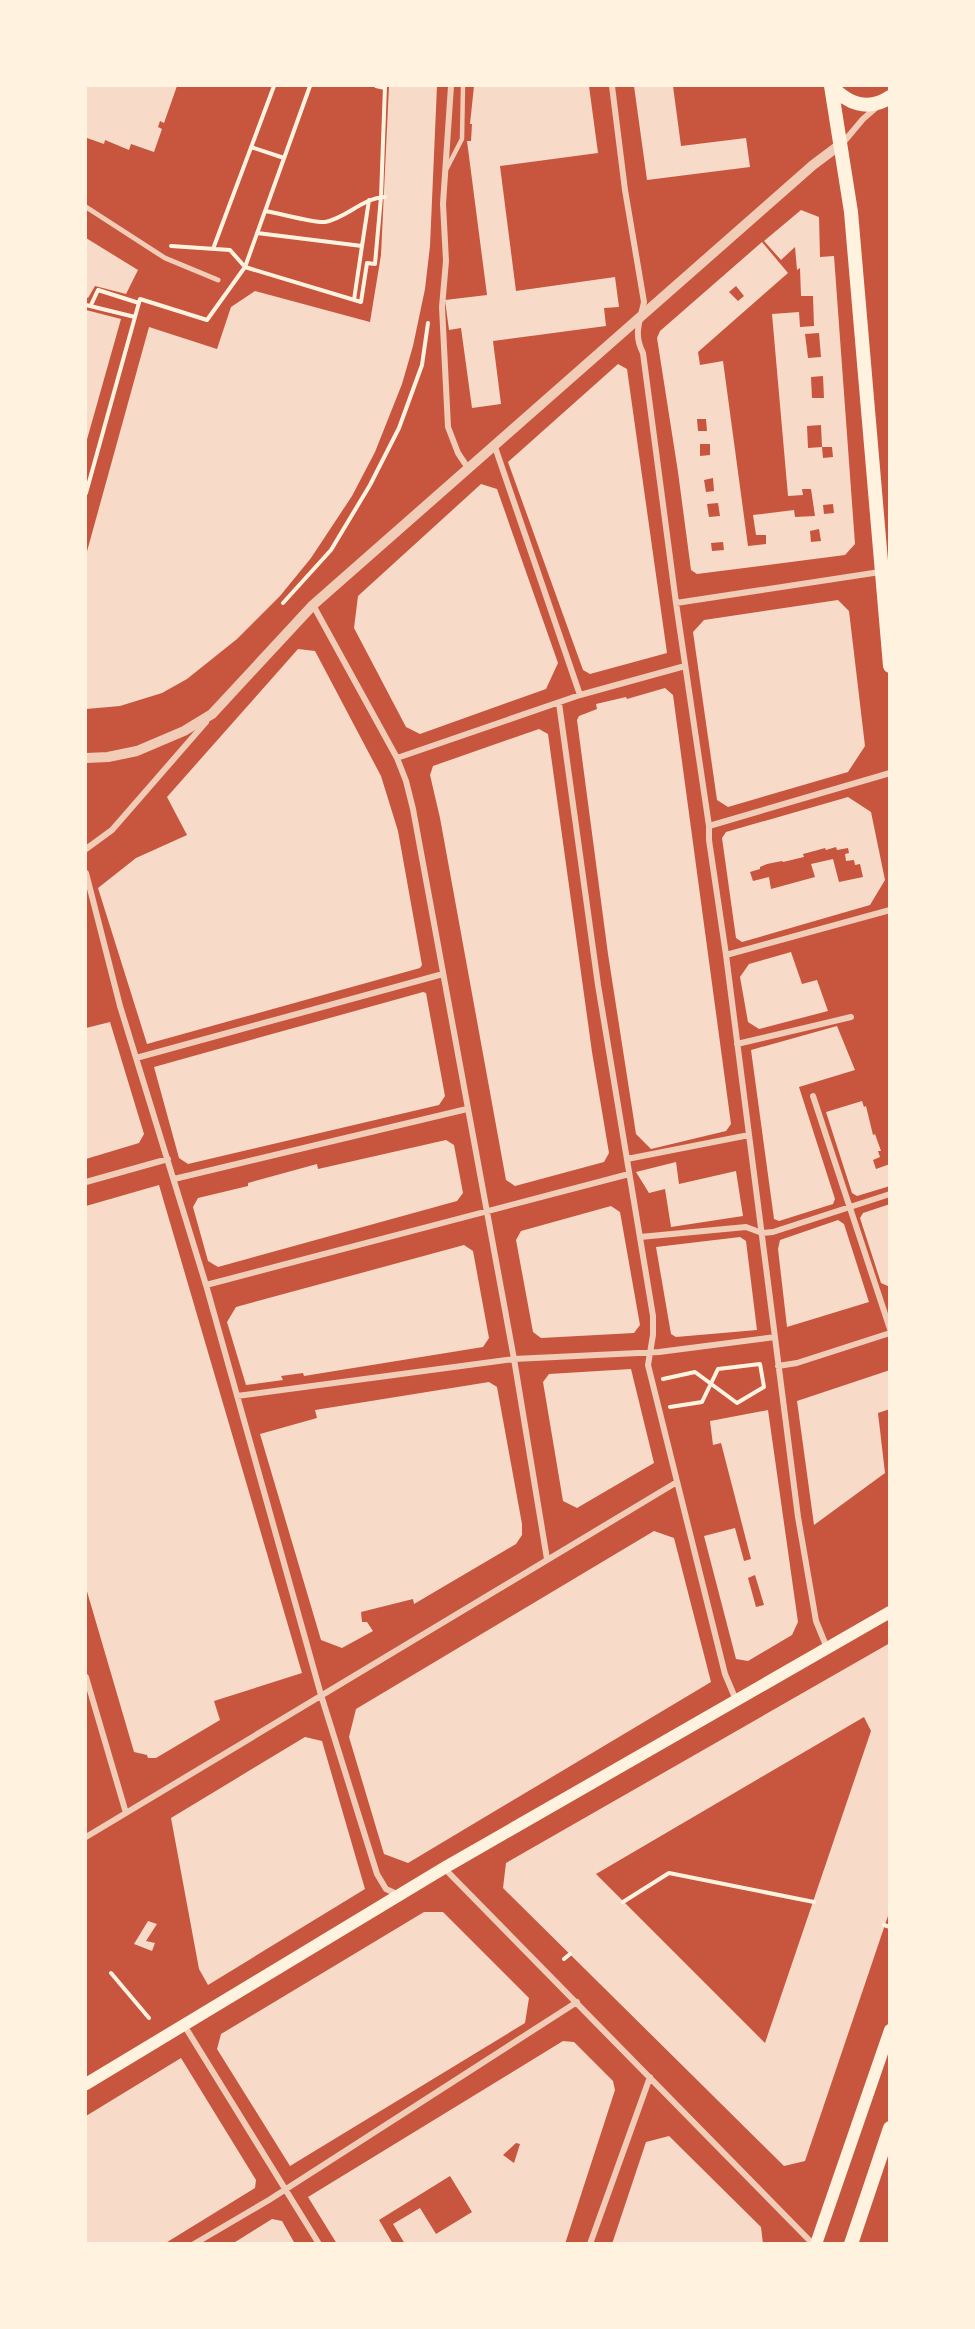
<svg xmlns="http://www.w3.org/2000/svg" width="975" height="2329" font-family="'Noto Serif',serif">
<rect width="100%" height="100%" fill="#c8553d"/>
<path fill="#f7dbc8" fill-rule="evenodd" d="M 86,86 L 177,86 L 164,123 L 160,121 L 158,127 L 162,129 L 154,152 L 131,144 L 129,150 L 105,140 L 104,144 L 87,138 Z
M 389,86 L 437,86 L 430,246 L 425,289 L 413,346 L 402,384 L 375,452 L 352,496 L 311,558 L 280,596 L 237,639 L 187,679 L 162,693 L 120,706 L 86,709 L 86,555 L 149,327 L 217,349 L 231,307 L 255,291 L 370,322 L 381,255 Z
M 474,86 L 589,86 L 598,153 L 500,166 L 516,291 L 615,277 L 619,307 L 604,308 L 606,326 L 493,341 L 501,404 L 472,408 L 461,328 L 449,330 L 445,300 L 487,295 L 467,141 L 471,141 L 472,124 L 470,124 Z
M 634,86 L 673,86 L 681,146 L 746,138 L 750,167 L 647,180 Z
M 801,210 L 819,217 L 820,257 L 834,256 L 855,544 L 845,555 L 697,574 L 691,570 L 678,472 L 657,338 L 660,331 L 762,242 L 788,273 L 698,352 L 700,365 L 723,361 L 748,546 L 766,544 L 766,535 L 756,535 L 753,515 L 794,510 L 795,517 L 815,516 L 811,489 L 802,489 L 803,495 L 788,496 L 772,314 L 799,312 L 800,327 L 814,326 L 813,296 L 801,296 L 800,268 L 797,270 L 795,247 L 781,260 L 764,241 ZM 736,286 L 744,296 L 738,301 L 729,292 ZM 819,333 L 821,357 L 808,358 L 805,334 ZM 823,376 L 824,398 L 812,398 L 811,377 ZM 697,419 L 706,419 L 707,431 L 698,431 ZM 821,425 L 822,447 L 832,447 L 833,457 L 823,458 L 822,447 L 808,448 L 807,426 ZM 700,444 L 710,444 L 710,455 L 700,456 ZM 713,478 L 714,491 L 706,492 L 704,480 ZM 718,503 L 720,516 L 709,517 L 707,504 ZM 833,504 L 834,513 L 824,514 L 823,505 ZM 819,529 L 821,541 L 811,542 L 810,531 ZM 723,542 L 724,550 L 712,551 L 711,543 Z
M 86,238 L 138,270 L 126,294 L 95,286 L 88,298 L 86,297 Z
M 86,310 L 121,319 L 86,443 Z
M 618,364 L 627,369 L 667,653 L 590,674 L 583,670 L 508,462 Z
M 481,484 L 497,489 L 558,663 L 546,689 L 420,734 L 406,727 L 354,628 L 358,596 Z
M 838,600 L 849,611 L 865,746 L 848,772 L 728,807 L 717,800 L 693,632 L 704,620 Z
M 298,649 L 315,651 L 381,776 L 398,831 L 422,965 L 420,968 L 147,1044 L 98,888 L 136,858 L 187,835 L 167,797 Z
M 665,688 L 673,695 L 731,1124 L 726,1131 L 651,1149 L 636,1134 L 608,954 L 577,720 L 579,716 L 597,709 L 596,704 L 626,697 L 627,699 Z
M 539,729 L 548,734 L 592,1052 L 609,1153 L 604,1162 L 515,1186 L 506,1180 L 440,818 L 430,775 L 433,766 Z
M 848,797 L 871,812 L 885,880 L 870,905 L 742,942 L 736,938 L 722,838 L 726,832 ZM 836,847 L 837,850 L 848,848 L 849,853 L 845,854 L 846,861 L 854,860 L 855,865 L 860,864 L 863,877 L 839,882 L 833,859 L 811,864 L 815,877 L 771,889 L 769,877 L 753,881 L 750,872 L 760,869 L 760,867 L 767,864 L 782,861 L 783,862 L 804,857 L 803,854 L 818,850 L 825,848 L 826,850 Z
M 791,952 L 802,984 L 817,980 L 828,1011 L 759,1029 L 748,1022 L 740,977 L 749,964 Z
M 423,992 L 426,993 L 445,1096 L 439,1105 L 188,1164 L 179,1158 L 154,1067 Z
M 110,1022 L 144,1134 L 139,1143 L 86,1159 L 86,1028 Z
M 837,1026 L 855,1070 L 799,1087 L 835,1199 L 833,1204 L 779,1221 L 774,1219 L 751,1050 Z
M 862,1101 L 864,1107 L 866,1106 L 873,1135 L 875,1134 L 881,1151 L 878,1151 L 880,1157 L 873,1160 L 876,1169 L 890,1164 L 890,1186 L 857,1196 L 852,1193 L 826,1112 Z
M 446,1140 L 454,1145 L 463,1193 L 457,1201 L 218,1267 L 208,1261 L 193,1207 L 198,1198 L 248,1186 L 248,1183 L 317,1164 L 318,1169 Z
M 676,1162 L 679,1184 L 736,1171 L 743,1216 L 671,1227 L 665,1189 L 649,1193 L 636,1172 Z
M 159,1185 L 302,1673 L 214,1701 L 220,1720 L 156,1758 L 148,1758 L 147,1755 L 134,1752 L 86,1588 L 86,1206 Z
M 890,1204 L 890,1287 L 881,1283 L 860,1218 L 863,1213 Z
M 611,1206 L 620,1212 L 640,1325 L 634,1333 L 541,1338 L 533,1332 L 516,1240 L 521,1231 Z
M 838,1220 L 844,1224 L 869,1302 L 787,1327 L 778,1249 L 780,1240 Z
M 740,1237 L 746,1241 L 757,1330 L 676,1337 L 671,1334 L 656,1247 Z
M 464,1245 L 473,1251 L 489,1338 L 483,1347 L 304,1376 L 303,1373 L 281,1376 L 283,1380 L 246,1385 L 227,1322 L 236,1307 Z
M 631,1369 L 654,1463 L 577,1508 L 563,1501 L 543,1382 L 549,1374 Z
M 890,1370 L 890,1409 L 878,1413 L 885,1473 L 814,1525 L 797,1401 Z
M 489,1382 L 497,1387 L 522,1524 L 522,1535 L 516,1544 L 414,1604 L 413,1599 L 361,1612 L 362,1622 L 367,1622 L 373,1631 L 342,1648 L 321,1640 L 260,1434 L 317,1418 L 315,1410 Z
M 768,1410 L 798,1622 L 792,1635 L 748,1661 L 736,1659 L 704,1536 L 735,1528 L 744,1561 L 751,1559 L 721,1443 L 713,1445 L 710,1421 ZM 755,1575 L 764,1605 L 756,1607 L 748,1578 Z
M 654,1531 L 674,1538 L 711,1682 L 408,1863 L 384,1854 L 349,1737 L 356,1709 Z
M 890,1643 L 890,1910 L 805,2161 L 784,2166 L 503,1888 L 506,1863 ZM 864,1717 L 871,1731 L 765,2043 L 596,1874 Z
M 305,1737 L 322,1741 L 365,1889 L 208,1985 L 199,1969 L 171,1818 Z
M 424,1912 L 443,1912 L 529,1998 L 525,2023 L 290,2166 L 217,2049 L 221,2034 Z
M 148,1921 L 157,1924 L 146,1941 L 155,1943 L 152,1951 L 134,1944 Z
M 563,2041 L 574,2042 L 613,2081 L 615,2090 L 565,2244 L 405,2244 L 393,2224 L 420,2208 L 436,2234 L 472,2212 L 450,2176 L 379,2220 L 393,2244 L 337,2244 L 308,2197 ZM 516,2143 L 520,2144 L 514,2163 L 503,2155 Z
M 181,2058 L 256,2180 L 255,2188 L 164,2244 L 86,2244 L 86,2116 Z
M 669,2136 L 761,2227 L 763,2244 L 612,2244 L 646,2142 Z
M 272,2219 L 282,2221 L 295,2244 L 232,2244 Z"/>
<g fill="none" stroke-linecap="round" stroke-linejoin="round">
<path stroke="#fff3e0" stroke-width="4" d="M 376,86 L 385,88
M 251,147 L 284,158
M 265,211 C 279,213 313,223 325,222 C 347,218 362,198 385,197
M 257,233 L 362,246 L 369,200
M 171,246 L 230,250 L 245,267 L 361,302 L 367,263 L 375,264 L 381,197 L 385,86
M 213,249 L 274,86
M 354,300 L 362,246
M 86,305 L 135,317
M 91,305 L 98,290 L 139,303
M 86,493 L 140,299 L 207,320 L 245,267 L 310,86
M 283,603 L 331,550 L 370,485 L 399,428 L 422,365 L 428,323
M 663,1379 L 695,1372 L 737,1403 L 764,1387 L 760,1364 L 718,1369 L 702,1402 L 670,1407
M 623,1902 L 669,1873 L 814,1902
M 884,1925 L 890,1927
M 564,1959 L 570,1954
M 111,1973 L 149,2018"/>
<path stroke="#f1ccb7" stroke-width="4.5" d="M 447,168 L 462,139 L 463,86"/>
<path stroke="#f1ccb7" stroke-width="5" d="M 86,207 L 165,258 L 218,280"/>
<path stroke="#f1ccb7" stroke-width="6" d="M 451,86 L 443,204 L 446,261 L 442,307 L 448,427 L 458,453 L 468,468
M 612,86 L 625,190 L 644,302 C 640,321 633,334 643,353 L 676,603 L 709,826 L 709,840 L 726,955 L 798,1517 L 816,1621 L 827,1648
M 842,144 L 863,119 L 878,106
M 495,447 L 580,695
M 676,603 L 880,572
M 313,605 L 397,758 L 406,781 L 413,809 L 514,1359 L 547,1559
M 559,703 L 598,985 L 653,1316 L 653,1335 L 648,1365 L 725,1674 L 736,1700
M 397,758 L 580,695 L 685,666
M 709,826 L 890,773
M 86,849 L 112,830 L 206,722
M 86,873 L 120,1006 L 206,1285 L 321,1695 L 377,1874 L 386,1889 L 399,1895
M 726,955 L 890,910
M 737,1044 L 851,1017
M 136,1058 L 443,974
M 813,1096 L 890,1329
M 627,1159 L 749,1135
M 174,1179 L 467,1109
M 86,1182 L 168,1159
M 640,1237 L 746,1227 L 762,1233 L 773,1232 L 890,1194
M 206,1285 L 629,1174
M 778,1366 L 797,1363 L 890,1333
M 237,1396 L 514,1359 L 659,1352 L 775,1337
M 86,1677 L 126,1813
M 86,1837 L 677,1482
M 444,1868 L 813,2244
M 184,2025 L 319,2244
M 194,2244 L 269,2200 L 577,2002
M 590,2244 L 650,2077"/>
<path stroke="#f1ccb7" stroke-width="10" d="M 86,758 L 108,757 L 137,751 L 184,731 L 212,714 L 313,605 L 813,165 L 841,144"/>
<path stroke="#fff3e0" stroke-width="12" d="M 86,2084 L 444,1868 L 890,1612
M 816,2244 L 890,2030"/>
<path stroke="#fff3e0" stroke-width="14" d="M 831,86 L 851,212 L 890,666
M 831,86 C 847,103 868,112 890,97
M 851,2244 L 890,2128"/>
</g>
<rect width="975" height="2329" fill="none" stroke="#fff3e0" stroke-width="174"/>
</svg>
